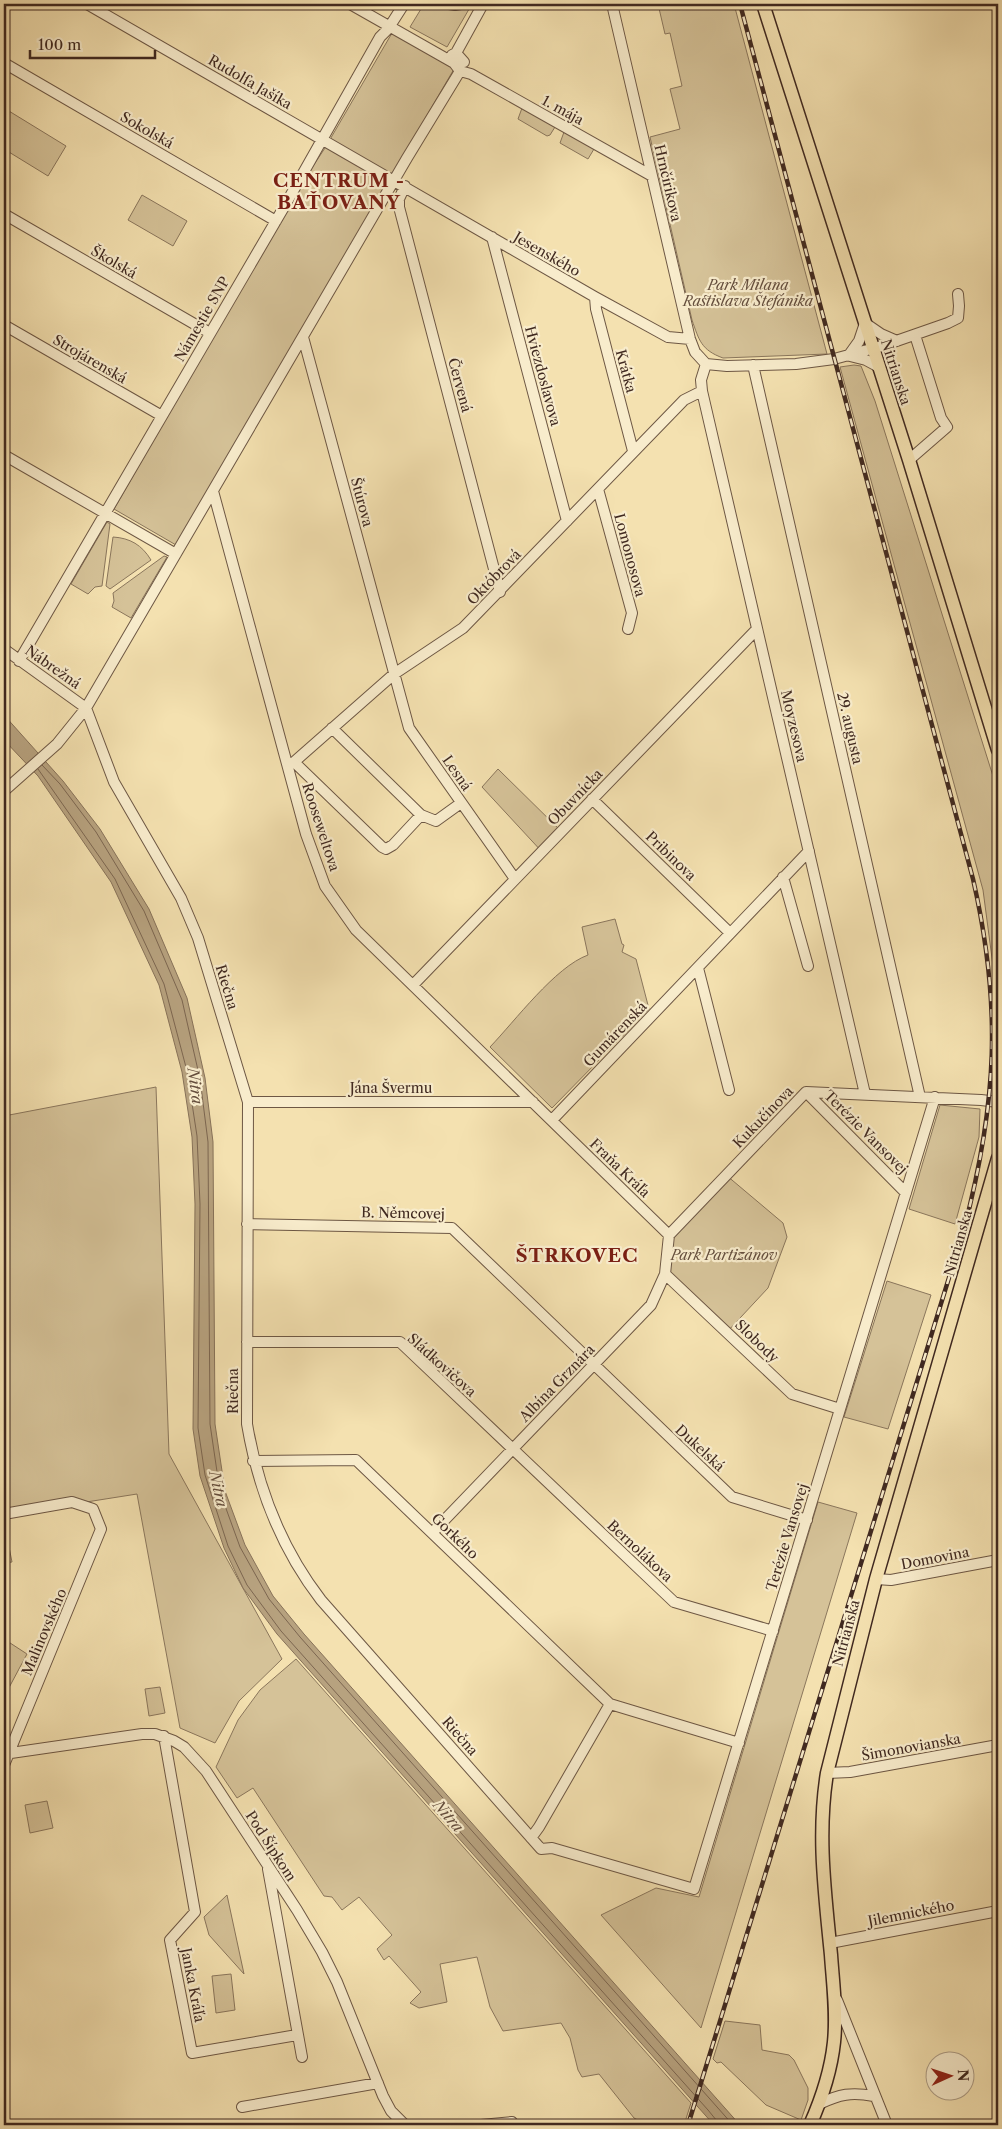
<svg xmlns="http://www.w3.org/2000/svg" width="1002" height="2129" font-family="'Libre Caslon Text',serif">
<rect width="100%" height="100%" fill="#f4e1b0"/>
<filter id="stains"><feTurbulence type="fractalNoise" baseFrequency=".004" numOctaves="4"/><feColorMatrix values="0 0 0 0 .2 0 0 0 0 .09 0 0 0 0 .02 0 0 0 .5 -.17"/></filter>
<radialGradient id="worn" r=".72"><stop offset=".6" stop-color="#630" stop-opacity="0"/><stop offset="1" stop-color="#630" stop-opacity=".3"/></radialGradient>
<path fill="#d5c298" stroke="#8a765c" d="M 424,4 L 472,4 L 447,47 L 410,27 Z
M 658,4 L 734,4 L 827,354 L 723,358 C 701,350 699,340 692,320 L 650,137 L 680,129 L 670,89 L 682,86 L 670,33 L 665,34 Z
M 392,33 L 454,69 L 176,545 L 114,509 L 303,181 L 325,148 Z
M 4,108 L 66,146 L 48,176 L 4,149 Z
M 522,108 L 555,127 L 550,135 L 547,136 L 518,119 Z
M 564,132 L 594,149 L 588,159 L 560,143 Z
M 142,195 L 187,221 L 173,246 L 128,220 Z
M 854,365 L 861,366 L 875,401 L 998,792 L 998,1094 L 995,1095 L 997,1050 L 997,996 L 983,890 L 840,367 Z
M 107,522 L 110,524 L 102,586 L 95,587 L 88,594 L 71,584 Z
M 113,537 C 130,538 142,545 151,560 L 110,589 L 106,586 Z
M 164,556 L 167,557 L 131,618 L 112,607 L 114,601 L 113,593 Z
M 498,769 L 564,834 L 544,854 L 482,787 Z
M 615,919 L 622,944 L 624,945 L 622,952 L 636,959 L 649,1009 L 552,1108 L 490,1047 C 515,1021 555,967 588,955 L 582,927 Z
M 156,1087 L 169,1454 L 282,1659 L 239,1701 L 215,1743 L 180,1728 L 137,1494 L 4,1515 L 4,1116 Z
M 940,1105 L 980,1109 L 979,1137 L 955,1224 L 909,1209 Z
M 726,1175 L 783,1223 L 787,1237 L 768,1288 L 727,1332 L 665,1274 L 669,1235 Z
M 887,1281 L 931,1295 L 888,1429 L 844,1417 Z
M 818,1502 L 857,1513 L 701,2028 L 601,1915 L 656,1888 L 699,1897 Z
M 9,1547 L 12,1562 L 4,1563 L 4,1548 Z
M 4,1639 L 27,1654 L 4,1697 Z
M 296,1659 L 691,2103 L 684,2125 L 647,2125 L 634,2118 L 599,2074 L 582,2077 L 578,2070 L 570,2038 L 561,2023 L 503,2031 L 490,2007 L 477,1957 L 440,1964 L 447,2002 L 419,2008 L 410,2003 L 421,1992 L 389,1956 L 384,1960 L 377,1949 L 392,1935 L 359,1897 L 342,1910 L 332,1897 L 324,1896 L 253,1788 L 237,1798 L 216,1767 L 238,1720 L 260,1690 Z
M 160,1687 L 165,1713 L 149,1716 L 145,1689 Z
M 47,1801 L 53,1828 L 30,1833 L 25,1805 Z
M 227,1895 L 244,1974 L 209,1935 L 204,1917 Z
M 231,1974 L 235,2010 L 216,2013 L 212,1976 Z
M 725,2021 L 760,2025 L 762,2050 L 789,2055 L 794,2060 L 808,2088 L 808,2100 L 801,2120 L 766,2105 L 721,2062 L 717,2063 L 713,2059 Z"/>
<path fill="#b7a27f" stroke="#877259" d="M 4,715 L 63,781 L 100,829 L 149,909 L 187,998 L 205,1078 L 213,1142 L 215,1424 L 225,1491 L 245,1545 L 273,1596 L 304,1634 L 740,2125 L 714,2125 L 277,1634 L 243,1588 L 224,1548 L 200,1476 L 193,1429 L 195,1204 L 192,1137 L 182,1072 L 159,985 L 111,882 L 38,776 L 4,740 Z"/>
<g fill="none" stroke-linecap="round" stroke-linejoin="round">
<path stroke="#7c6650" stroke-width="1" d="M 42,765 L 60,784 L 96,832 L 144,911 L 182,1000 L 200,1079 L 208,1142 L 210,1424 L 220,1492 L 240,1547 L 269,1599 L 300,1637 L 733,2125
M 38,769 L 115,879 L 164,984 L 187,1071 L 197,1136 L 200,1204 L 198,1428 L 205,1475 L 228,1546 L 247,1585 L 281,1631 L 708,2110 L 717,2121 L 717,2125"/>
<defs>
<path id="minor" d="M 87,4 L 595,297 L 668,337 L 690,339
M 350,4 L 454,63 L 460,71
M 449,4 L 455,5 L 461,4
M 612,4 L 690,339 L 695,352 L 706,364
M 456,53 L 464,62
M 450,60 L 452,55 L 456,53 L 483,4
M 4,63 L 276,221
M 460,71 L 471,74 L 652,176
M 405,186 L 399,199 L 399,207 L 500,592
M 4,214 L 210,333
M 492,237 L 567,521
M 595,297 L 596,309 L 633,451
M 4,325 L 162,416
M 303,337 L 409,728 L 515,879
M 849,355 L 859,341 L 865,323 L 881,334 L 897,341
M 850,356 L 866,360 L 879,367
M 706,364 L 701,380 L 702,391 L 865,1094
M 706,364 L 727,366 L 796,364 L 834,359 L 882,346 L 948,323 L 958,318 L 959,306 L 958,294
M 753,365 L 920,1097
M 4,455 L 176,554
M 909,460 L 947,427 L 941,418 L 915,335
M 598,489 L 632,613 L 628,629
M 213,491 L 306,834 L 325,886 L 356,930 L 669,1235
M 4,649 L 86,708 L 114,782 L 181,898 L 198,938 L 248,1102 L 247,1424 C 258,1489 281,1548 321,1600 L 541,1849 L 552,1848 L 694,1889 L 935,1097
M 19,661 L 284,207 L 380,37 L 388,29 L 404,4
M 332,728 L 421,815 L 436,821 L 461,803
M 294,762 L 382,847 L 386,849 L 393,845 L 421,815
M 287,764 L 294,762 L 394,674 L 463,628 L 684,400 L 702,391
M 4,791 L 57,744 L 86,708 L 407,158 L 460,71
M 592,799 L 730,933
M 783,877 L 808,966
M 698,968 L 729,1090
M 413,985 L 757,629
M 806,1092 L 906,1193
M 248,1102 L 533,1102
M 552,1120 L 809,851
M 247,1224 L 452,1228 L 732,1497 L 807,1520
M 669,1235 L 806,1092 L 981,1100 L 998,1102
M 665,1274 L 792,1394 L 840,1409
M 247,1342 L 400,1342 L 674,1602 L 773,1631
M 253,1461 L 356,1460 L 610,1704 L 739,1743
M 4,1514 L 72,1502 L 93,1509 L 101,1529 L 4,1765
M 432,1533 L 651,1305 L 665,1274 L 669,1235
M 876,1579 L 891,1580 L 998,1560
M 164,1736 L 195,1912 L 170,1940 L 192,2053 L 297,2035
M 4,1754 L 142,1734 L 155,1734 L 174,1741 L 184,1747 L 206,1771 L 297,1910 L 322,1952 L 337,1982 L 383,2096 L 391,2111 L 405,2125
M 827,1773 L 850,1772 L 998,1745
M 531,1838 L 539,1827 L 610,1704
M 268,1869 L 302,2057
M 830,1943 L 998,1911
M 837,2000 L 887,2125
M 819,2104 C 840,2094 851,2092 874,2096
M 242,2107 L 378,2083
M 481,2125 L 512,2122 L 512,2125"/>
<path id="major" d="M 763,4 L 909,460 L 998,750
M 810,2125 C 822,2098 831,2071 834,2042 C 837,2013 833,1984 831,1955 C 825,1893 817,1835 827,1773 L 876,1579 L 998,1158"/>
</defs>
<use href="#minor" stroke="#6d5744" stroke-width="12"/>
<use href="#major" stroke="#402920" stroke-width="15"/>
<use href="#minor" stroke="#f8eccc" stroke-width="10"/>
<use href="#major" stroke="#f4e1b0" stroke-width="12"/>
<defs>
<path id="rail" d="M 688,2125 L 964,1229 C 997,1103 1002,1006 973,879 L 740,4"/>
</defs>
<use href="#rail" stroke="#402920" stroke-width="4.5"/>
<use href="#rail" stroke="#f8eccc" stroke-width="2.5" stroke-dasharray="8" stroke-linecap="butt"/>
</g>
<g text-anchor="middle" stroke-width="4.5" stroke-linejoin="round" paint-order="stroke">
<g font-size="14" fill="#402920" stroke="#f8eccc">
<text transform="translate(250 82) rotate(30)" y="5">Rudolfa Jašíka</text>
<text transform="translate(563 110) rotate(29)" y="5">1. mája</text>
<text transform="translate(147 130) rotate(30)" y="5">Sokolská</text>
<text transform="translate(668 183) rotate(77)" y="5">Hrnčírikova</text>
<text transform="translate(547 254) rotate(30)" y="5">Jesenského</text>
<text transform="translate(114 262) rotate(30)" y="5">Školská</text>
<text transform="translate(202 319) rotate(-60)" y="5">Námestie SNP</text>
<text transform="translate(90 359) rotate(30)" y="5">Strojárenská</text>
<text transform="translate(626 371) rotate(75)" y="5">Krátka</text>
<text transform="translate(896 372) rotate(72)" y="5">Nitrianska</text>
<text transform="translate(543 376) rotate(75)" y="5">Hviezdoslavova</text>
<text transform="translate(460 385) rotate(75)" y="5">Červená</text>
<text transform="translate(362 502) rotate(75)" y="5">Štúrova</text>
<text transform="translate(630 555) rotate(75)" y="5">Lomonosova</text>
<text transform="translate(494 577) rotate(-46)" y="5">Októbrová</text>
<text transform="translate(53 667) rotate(35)" y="5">Nábrežná</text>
<text transform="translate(794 726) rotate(77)" y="5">Moyzesova</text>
<text transform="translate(850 728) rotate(77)" y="5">29. augusta</text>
<text transform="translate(457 773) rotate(55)" y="5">Lesná</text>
<text transform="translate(575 797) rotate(-46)" y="5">Obuvnícka</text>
<text transform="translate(321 827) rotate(72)" y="5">Rooseweltova</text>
<text transform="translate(671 856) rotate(44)" y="5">Pribinova</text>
<text transform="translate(227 987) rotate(73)" y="5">Riečna</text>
<text transform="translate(615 1034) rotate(-46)" y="5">Gumárenská</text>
<text x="391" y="1093">Jána Švermu</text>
<text transform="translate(763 1117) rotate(-46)" y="5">Kukučínova</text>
<text transform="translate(866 1132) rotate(45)" y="5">Terézie Vansovej</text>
<text transform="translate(620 1168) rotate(44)" y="5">Fraňa Kráľa</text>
<text transform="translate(403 1213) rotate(1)" y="5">B. Němcovej</text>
<text transform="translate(958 1243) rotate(-74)" y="5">Nitrianska</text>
<text transform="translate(757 1341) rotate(44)" y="5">Slobody</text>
<text transform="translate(442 1365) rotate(42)" y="5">Sládkovičova</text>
<text transform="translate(557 1383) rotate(-46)" y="5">Albína Grznára</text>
<text transform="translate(233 1391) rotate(-90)" y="5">Riečna</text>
<text transform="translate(700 1448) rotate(43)" y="5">Dukelská</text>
<text transform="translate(455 1536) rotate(44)" y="5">Gorkého</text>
<text transform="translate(787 1537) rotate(-73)" y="5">Terézie Vansovej</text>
<text transform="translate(640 1551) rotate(43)" y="5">Bernolákova</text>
<text transform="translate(935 1558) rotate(-11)" y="5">Domovina</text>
<text transform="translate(44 1632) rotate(-67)" y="5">Malinovského</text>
<text transform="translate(846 1633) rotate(-75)" y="5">Nitrianska</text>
<text transform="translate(460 1736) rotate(49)" y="5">Riečna</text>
<text transform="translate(911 1747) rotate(-10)" y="5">Šimonovianska</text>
<text transform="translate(271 1846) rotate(57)" y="5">Pod Šípkom</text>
<text transform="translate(911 1913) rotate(-11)" y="5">Jilemnického</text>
<text transform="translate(193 1985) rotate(79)" y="5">Janka Kráľa</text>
</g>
<g font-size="14" font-style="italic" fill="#654f3e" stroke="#f8eccc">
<text x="748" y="290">Park Milana<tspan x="748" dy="16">Rastislava Štefánika</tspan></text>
<text x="724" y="1260">Park Partizánov</text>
</g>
<g font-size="15" font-style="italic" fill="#644d3c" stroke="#f8eccc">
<text transform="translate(195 1086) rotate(82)" y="5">Nitra</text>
<text transform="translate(218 1489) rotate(77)" y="5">Nitra</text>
<text transform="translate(448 1816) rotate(49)" y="5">Nitra</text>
</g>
<g font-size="19" font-weight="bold" letter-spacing="1" fill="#7a1f14" stroke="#f8eccc">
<text x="339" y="187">CENTRUM -<tspan x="339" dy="22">BAŤOVANY</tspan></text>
<text x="577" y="1262">ŠTRKOVEC</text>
</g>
</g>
<rect width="1002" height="2129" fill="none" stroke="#f4e1b0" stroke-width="20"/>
<rect x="5" y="5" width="992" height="2119" fill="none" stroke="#402920" stroke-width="2.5"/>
<rect x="10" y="10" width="982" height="2109" fill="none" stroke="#402920"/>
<g transform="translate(950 2076) rotate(87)"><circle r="24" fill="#f8eccc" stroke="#ae9e87"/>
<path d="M0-4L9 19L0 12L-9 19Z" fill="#8f2418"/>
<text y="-8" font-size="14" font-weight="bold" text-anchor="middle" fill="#402920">N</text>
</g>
<path d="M30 50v8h125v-8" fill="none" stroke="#402920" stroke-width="2.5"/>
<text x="38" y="50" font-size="15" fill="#402920" stroke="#f8eccc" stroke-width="4" paint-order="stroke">100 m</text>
<rect width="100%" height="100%" filter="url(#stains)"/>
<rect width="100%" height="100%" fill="url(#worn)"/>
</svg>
